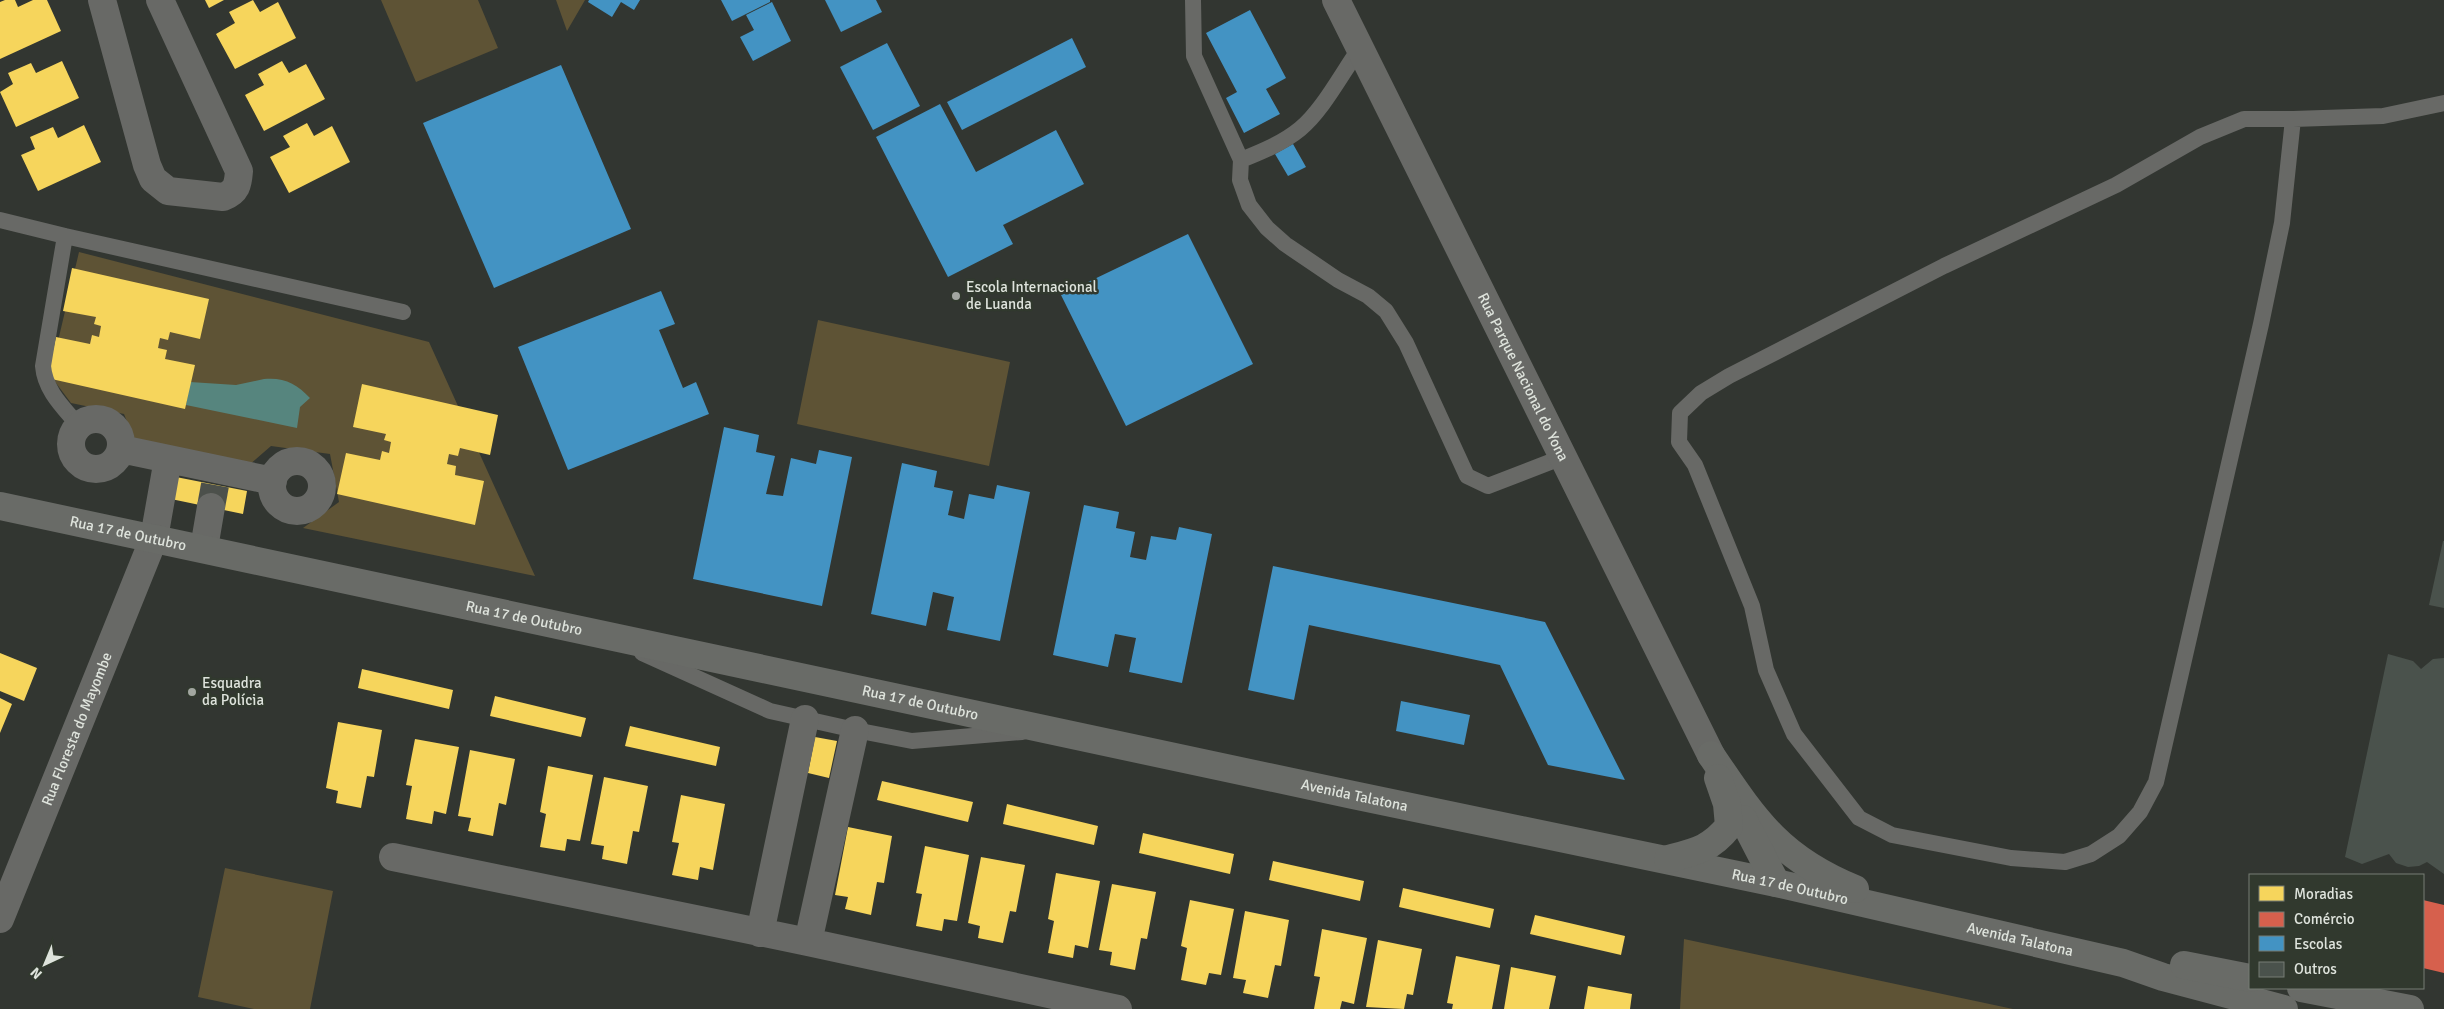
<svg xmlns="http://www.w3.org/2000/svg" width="2444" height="1009" font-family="Signika,sans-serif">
<rect width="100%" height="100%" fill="#323631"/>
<path fill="#5e5335" d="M 381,0 L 478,0 L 498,48 L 416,82 Z
M 556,0 L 585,0 L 567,31 Z
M 79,252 L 429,342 L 535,576 L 303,528 L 339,502 L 330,454 L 271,446 L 249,465 L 135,442 L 124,414 L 71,403 L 50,375 Z
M 818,320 L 1010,362 L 989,466 L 797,424 Z
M 225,868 L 333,891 L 310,1009 L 254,1009 L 198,997 Z
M 1684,939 L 2013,1009 L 1680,1009 Z"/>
<path fill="#56857e" d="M 264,379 C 284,377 297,384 310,398 L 300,407 L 297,428 L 186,405 L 190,382 L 236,385 Z"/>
<path fill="#f6d55c" d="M 5,0 L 15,0 L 18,7 L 33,0 L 47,0 L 61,31 L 0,59 L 0,2 Z
M 205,0 L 224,0 L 209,8 Z
M 253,0 L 260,12 L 278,2 L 296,38 L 235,69 L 216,34 L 235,23 L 229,12 Z
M 62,61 L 79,98 L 16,127 L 0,92 L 13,84 L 8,73 L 31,63 L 36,73 Z
M 282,61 L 289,73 L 306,64 L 325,99 L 264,131 L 245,95 L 264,85 L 258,74 Z
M 307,123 L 314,136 L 332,126 L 350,162 L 289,193 L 270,157 L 290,147 L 283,136 Z
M 84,125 L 101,162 L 38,191 L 21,155 L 35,149 L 30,137 L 53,127 L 58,138 Z
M 72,268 L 209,299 L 200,339 L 170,332 L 168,340 L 160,338 L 158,348 L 167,350 L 165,359 L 195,365 L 185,409 L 47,378 L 56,337 L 90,344 L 92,335 L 99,337 L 101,326 L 94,324 L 96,317 L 63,311 Z
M 362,384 L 498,415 L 490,455 L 460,448 L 458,456 L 449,454 L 447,464 L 456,466 L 455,475 L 484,481 L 475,525 L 337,494 L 346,453 L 380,460 L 382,451 L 389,453 L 391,442 L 384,440 L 386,434 L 353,427 Z
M 176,477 L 247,491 L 243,514 L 171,499 Z
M 0,653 L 37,668 L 24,701 L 0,691 Z
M 362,669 L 453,690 L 449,709 L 358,688 Z
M 495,696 L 586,718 L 581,737 L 490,716 Z
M 0,698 L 12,704 L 0,733 Z
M 338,722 L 382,730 L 374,777 L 367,776 L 361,808 L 336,803 L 338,791 L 326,788 Z
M 630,726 L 720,747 L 716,766 L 625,746 Z
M 815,737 L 837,741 L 829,778 L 808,773 Z
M 415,739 L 459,747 L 446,814 L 434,811 L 432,824 L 406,819 L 412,786 L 406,785 Z
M 470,750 L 515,759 L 506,805 L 499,803 L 493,836 L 468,831 L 471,818 L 458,816 Z
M 548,766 L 593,775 L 580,841 L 567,839 L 565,851 L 540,847 L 546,814 L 540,812 Z
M 604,777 L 648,786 L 639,832 L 633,831 L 627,864 L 602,859 L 604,846 L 591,844 Z
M 882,781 L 973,802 L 968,822 L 877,800 Z
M 681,795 L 725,804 L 713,870 L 700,867 L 698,880 L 672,875 L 679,843 L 672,842 Z
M 1007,804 L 1098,826 L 1094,845 L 1003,824 Z
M 848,827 L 892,836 L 884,883 L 877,882 L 871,915 L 845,909 L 848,897 L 835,895 Z
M 1143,833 L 1234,854 L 1230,874 L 1139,853 Z
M 925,846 L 969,855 L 957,921 L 944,919 L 942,931 L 916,926 L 922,894 L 916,893 Z
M 981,857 L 1025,865 L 1016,912 L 1010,911 L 1003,943 L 978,938 L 980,926 L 968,923 Z
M 1273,861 L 1364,881 L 1360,901 L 1269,880 Z
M 1056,873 L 1100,881 L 1088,948 L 1075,945 L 1073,958 L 1048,953 L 1054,921 L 1048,919 Z
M 1112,884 L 1156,892 L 1147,939 L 1141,938 L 1135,970 L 1110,965 L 1112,952 L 1099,950 Z
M 1403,888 L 1494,909 L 1490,928 L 1399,907 Z
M 1190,900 L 1234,909 L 1221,975 L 1209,973 L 1206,985 L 1181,980 L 1187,948 L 1181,946 Z
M 1245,911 L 1289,920 L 1281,966 L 1275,965 L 1268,998 L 1243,993 L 1246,980 L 1233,978 Z
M 1535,915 L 1625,936 L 1621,955 L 1530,934 Z
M 1322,929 L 1367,938 L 1354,1004 L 1342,1001 L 1340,1009 L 1314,1009 L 1320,977 L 1314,976 Z
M 1378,940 L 1422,949 L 1413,995 L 1407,994 L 1404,1009 L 1366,1007 Z
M 1456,956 L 1500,965 L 1492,1009 L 1452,1009 L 1453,1004 L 1447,1003 Z
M 1511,967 L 1556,976 L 1549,1009 L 1504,1009 Z
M 1588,986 L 1632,994 L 1630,1009 L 1584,1009 Z"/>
<path fill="#d6604d" d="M 2423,900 L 2444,905 L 2444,973 L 2423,968 Z"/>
<path fill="#4393c3" d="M 589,0 L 640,0 L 634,10 L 621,2 L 612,17 L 588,2 Z
M 721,0 L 770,0 L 770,2 L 732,21 Z
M 825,0 L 876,0 L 882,12 L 841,32 Z
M 772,2 L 791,41 L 753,61 L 740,37 L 754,30 L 746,15 Z
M 1250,10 L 1286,78 L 1266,89 L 1280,114 L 1244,133 L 1226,98 L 1237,92 L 1206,33 Z
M 1072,38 L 1086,67 L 962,130 L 947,102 Z
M 887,43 L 920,106 L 873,130 L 840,67 Z
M 561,65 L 631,229 L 494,288 L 423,123 Z
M 940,104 L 976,172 L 1056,130 L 1084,184 L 1003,225 L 1013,244 L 948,277 L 876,137 Z
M 1293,144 L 1306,167 L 1288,176 L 1275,154 Z
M 1188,234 L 1253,364 L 1126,426 L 1061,295 Z
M 661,291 L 675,324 L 659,330 L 683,388 L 696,382 L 709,414 L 568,470 L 518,347 Z
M 724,427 L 759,435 L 756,452 L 775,456 L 766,494 L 783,496 L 791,458 L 816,464 L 819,450 L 852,457 L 822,606 L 693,579 Z
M 902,463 L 937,471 L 934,487 L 953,491 L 948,515 L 964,519 L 969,494 L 994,499 L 997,485 L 1030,492 L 1000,641 L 947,630 L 954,597 L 933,592 L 926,626 L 871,614 Z
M 1084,505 L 1119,512 L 1116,528 L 1135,532 L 1130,557 L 1146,560 L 1151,536 L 1176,540 L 1179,527 L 1212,534 L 1182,683 L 1129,672 L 1136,638 L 1115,634 L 1108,667 L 1053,655 Z
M 1273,566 L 1545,622 L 1625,780 L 1548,765 L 1500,665 L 1309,625 L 1294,700 L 1248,690 Z
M 1401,701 L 1470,715 L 1464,745 L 1396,731 Z"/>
<path fill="#4a524c" d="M 2443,541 L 2444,541 L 2444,608 L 2429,605 Z
M 2388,654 L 2413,661 L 2421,669 L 2433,659 L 2444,658 L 2444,874 L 2427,862 L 2419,866 L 2408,867 L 2396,863 L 2389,854 L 2362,864 L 2345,857 Z"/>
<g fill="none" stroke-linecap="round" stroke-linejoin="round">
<path stroke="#4c504b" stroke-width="28" stroke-dasharray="28 14" stroke-linecap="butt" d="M 211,507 L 215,485"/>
<path stroke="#686966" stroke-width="16" d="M 1193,0 L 1194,56 L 1241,160 L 1240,180 L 1249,205 L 1267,228 L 1285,244 L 1338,280 L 1368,296 L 1386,311 L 1406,343 L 1467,476 L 1488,486 L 1563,457
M 2244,119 L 2293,119 L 2282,223 L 2261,324 L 2156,782 L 2140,812 L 2119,836 L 2091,854 L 2065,862 L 2011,858 L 1892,835 L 1859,818 L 1794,734 L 1766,670 L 1752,606 L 1695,465 L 1679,442 L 1680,413 L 1701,393 L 1729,376 L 1944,266 L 2116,185 L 2200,137 Z
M 2293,119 L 2383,116 L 2444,103
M 1241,160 C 1261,152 1283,143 1300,129 C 1323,110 1342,73 1360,48
M 0,220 L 65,236
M 79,426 C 64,408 45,391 43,366 L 65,236 L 403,312
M 642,653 L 770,711 L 855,730 L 912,741 L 1022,732"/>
<path stroke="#686966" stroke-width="28" d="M 102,0 L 147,165 L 153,179 L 168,191 L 223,197 C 237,192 238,184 239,171 L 160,0
M71 444a25 25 0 1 1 50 0a25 25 0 1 1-50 0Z
M 121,449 L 273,481
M272 486a25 25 0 1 1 50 0a25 25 0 1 1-50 0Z
M 154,538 L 168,459
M 204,548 L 211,507
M 393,857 L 808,942 L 1118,1009
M 760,933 L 805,719
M 808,942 L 855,730"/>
<g stroke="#686966" stroke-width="28">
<path id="s1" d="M 1336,0 L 1711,755"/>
<path id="s2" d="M 0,919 L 154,538"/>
</g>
<g stroke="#696b67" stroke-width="28">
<path id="s3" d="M 0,506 L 1353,795 L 1776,883 L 2123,963 L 2163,977 L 2284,1009"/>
<path d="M 1711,755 C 1755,820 1779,858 1855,889"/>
<path d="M 1743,819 L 1776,883"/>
<path d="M 1668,859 C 1695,852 1711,849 1729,826 L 1727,804 L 1718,778"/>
<path d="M 2184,965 L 2250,978"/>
<path d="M 2301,988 L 2410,1009"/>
</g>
</g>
<g fill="#a2a6a0" stroke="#31392e" stroke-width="2">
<circle cx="956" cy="296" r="5"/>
<circle cx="192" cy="692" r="5"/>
</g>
<g text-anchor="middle" stroke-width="5" stroke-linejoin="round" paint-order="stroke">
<g font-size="15" fill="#dee3dc" stroke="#31392e" text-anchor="start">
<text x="966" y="292">Escola Internacional<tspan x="966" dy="17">de Luanda</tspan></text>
<text x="202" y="688">Esquadra<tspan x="202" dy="17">da Polícia</tspan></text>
</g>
<g font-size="15" fill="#dee3dc" stroke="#31392e">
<text dy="5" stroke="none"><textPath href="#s1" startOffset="421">Rua Parque Nacional do Yona</textPath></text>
<text dy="5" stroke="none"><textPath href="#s3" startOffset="131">Rua 17 de Outubro</textPath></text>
<text dy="5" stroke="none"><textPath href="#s3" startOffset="536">Rua 17 de Outubro</textPath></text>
<text dy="5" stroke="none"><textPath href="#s3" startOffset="941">Rua 17 de Outubro</textPath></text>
<text dy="5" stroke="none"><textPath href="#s2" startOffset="205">Rua Floresta do Mayombe</textPath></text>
<text dy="5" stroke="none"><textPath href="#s3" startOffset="1385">Avenida Talatona</textPath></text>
<text dy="5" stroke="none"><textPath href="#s3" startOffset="1830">Rua 17 de Outubro</textPath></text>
<text dy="5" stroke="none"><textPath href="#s3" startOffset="2066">Avenida Talatona</textPath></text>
</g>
</g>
<rect x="2249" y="874" width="175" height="115" fill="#31392e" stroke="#767d74"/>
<rect x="2259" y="886" width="25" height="15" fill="#f6d55c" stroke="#767d74"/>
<text x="2294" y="899" font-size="15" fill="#dee3dc">Moradias</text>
<rect x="2259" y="912" width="25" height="15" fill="#d6604d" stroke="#767d74"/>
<text x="2294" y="924" font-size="15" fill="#dee3dc">Comércio</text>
<rect x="2259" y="936" width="25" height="15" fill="#4393c3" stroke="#767d74"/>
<text x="2294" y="949" font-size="15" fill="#dee3dc">Escolas</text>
<rect x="2259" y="962" width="25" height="15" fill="#4a524c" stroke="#767d74"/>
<text x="2294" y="974" font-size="15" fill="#dee3dc">Outros</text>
<g transform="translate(45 964) rotate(224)" stroke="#31392e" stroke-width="4" paint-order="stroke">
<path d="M0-4L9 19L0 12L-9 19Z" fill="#dee3dc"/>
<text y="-8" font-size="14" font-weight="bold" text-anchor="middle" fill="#dee3dc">N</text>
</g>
</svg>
